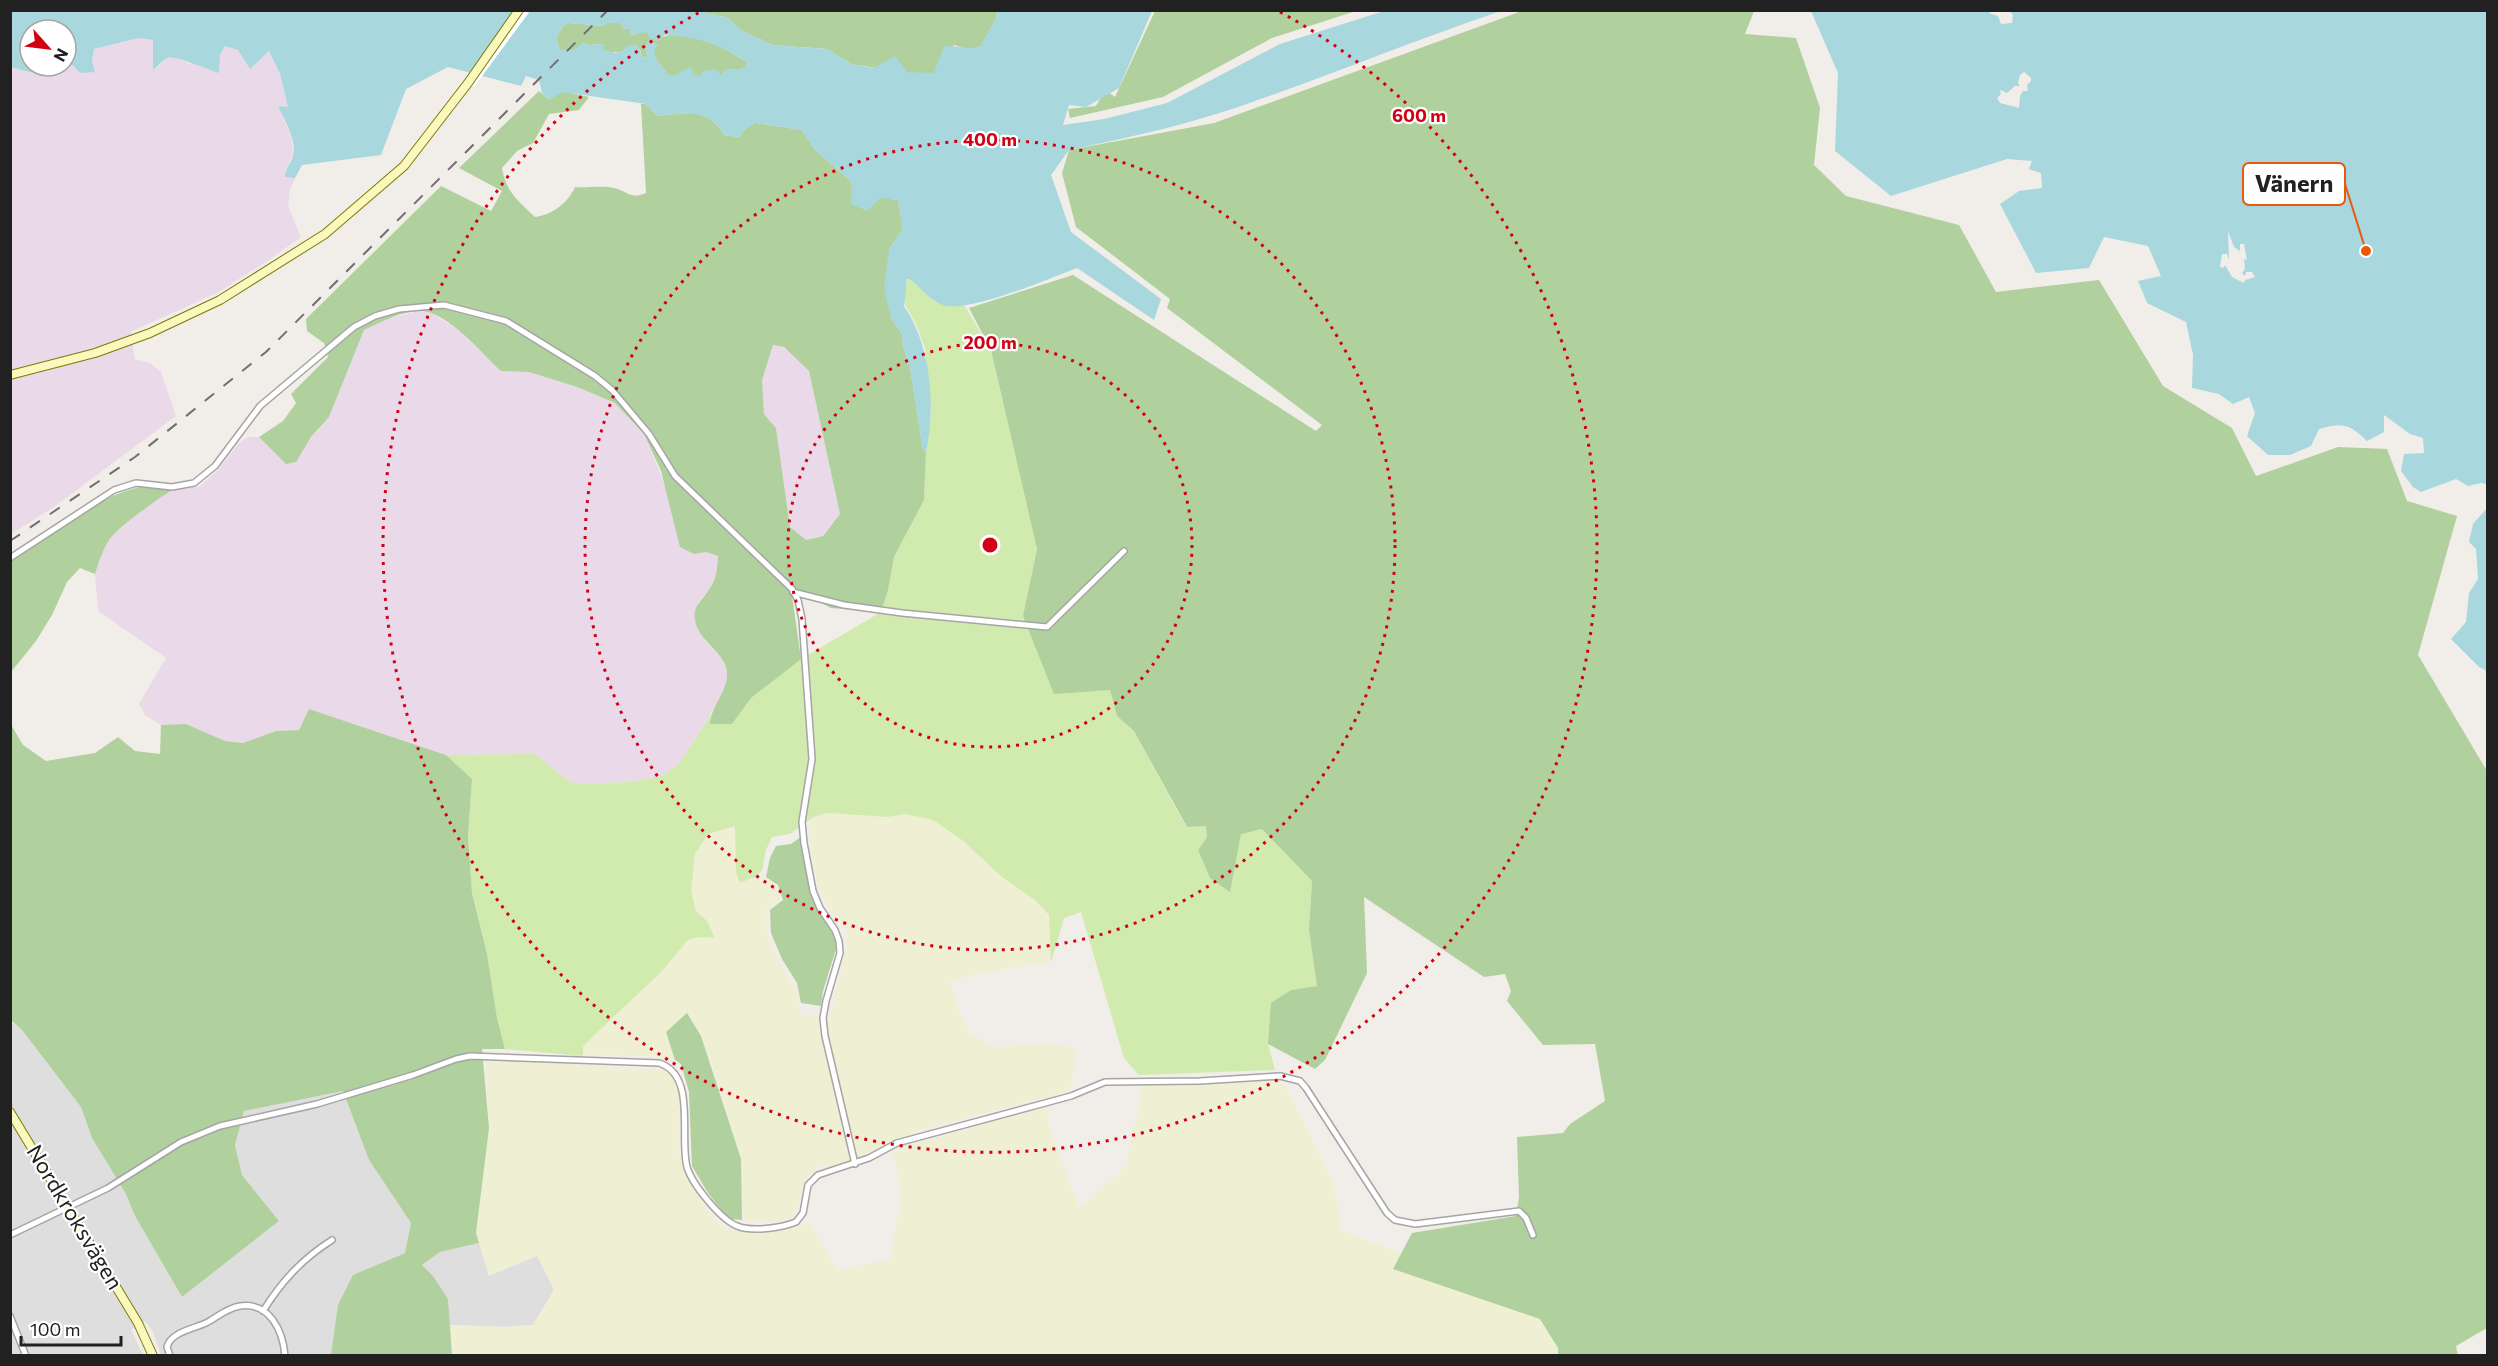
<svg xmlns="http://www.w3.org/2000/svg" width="2498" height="1366" font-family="Commissioner,sans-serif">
<rect width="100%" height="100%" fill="#f1ede8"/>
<path fill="#dfdede" d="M 10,1020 L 22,1030 L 81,1107 L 92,1138 L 126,1194 L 135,1216 L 182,1297 L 279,1221 L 242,1175 L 235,1145 L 243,1111 L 343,1091 L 369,1160 L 411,1223 L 405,1253 L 353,1275 L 331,1355 L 161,1355 L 153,1332 L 145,1321 L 131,1330 L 143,1355 L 11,1355 Z
M 479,1243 L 537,1255 L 546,1263 L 554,1290 L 533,1325 L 505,1327 L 449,1325 L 448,1299 L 422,1265 L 440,1252 Z"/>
<path fill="#eadae9" d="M 138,37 L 153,40 L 154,70 L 168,58 L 180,57 L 189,64 L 220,55 L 225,46 L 238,50 L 269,51 L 280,74 L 288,107 L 278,106 L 292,138 L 293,155 L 285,170 L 286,177 L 295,178 L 290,190 L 288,206 L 301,237 L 266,262 L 217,293 L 130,332 L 135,359 L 150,363 L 161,372 L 176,416 L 54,507 L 11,534 L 11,67 L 51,75 L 59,70 L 57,66 L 66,66 L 66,63 L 95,71 L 92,61 L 93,49 Z
M 418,311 L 431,313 L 456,328 L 501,371 L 529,372 L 577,387 L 615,403 L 644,434 L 693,554 L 706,552 L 718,556 L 716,576 L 709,590 L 698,602 L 705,641 L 722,659 L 728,673 L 724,692 L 680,763 L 663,776 L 629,782 L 577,784 L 567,780 L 535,754 L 446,755 L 309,709 L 299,730 L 276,731 L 243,743 L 225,742 L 186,724 L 161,725 L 145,715 L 139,704 L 166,658 L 98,611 L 95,574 L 101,554 L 111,537 L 153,501 L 172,490 L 199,487 L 218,470 L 239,443 L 248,437 L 259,437 L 269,446 L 304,446 L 329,417 L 364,330 L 384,320 Z
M 773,345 L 784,347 L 809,371 L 840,514 L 823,535 L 806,540 L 790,527 L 776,428 L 764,414 L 762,379 Z"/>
<path fill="#efefd3" d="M 827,813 L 887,817 L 906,814 L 933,820 L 962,840 L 1002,877 L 1035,900 L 1049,915 L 1051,962 L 1008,968 L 950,980 L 959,1011 L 970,1034 L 997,1047 L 1052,1044 L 1075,1048 L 1073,1076 L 1069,1091 L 919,1130 L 849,1161 L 835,1165 L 819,1166 L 807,1177 L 795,1215 L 786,1220 L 746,1221 L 742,1208 L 741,1159 L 717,1078 L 701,1036 L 666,1032 L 675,1060 L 650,1056 L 584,1055 L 583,1047 L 661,972 L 688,940 L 699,937 L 707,921 L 696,911 L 691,891 L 695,854 L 708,834 L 735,825 L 736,872 L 740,882 L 754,877 L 765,878 L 775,884 L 780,898 L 766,910 L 767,935 L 780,964 L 797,992 L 801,1014 L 831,1016 L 848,941 L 846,929 L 828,909 L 818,886 L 809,842 L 809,823 L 814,817 Z
M 510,1060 L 670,1071 L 679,1093 L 679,1154 L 688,1181 L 702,1204 L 725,1229 L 736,1231 L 759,1232 L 793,1228 L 809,1222 L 838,1271 L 890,1259 L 902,1194 L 892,1150 L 1046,1107 L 1048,1124 L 1079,1208 L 1126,1167 L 1143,1084 L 1201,1085 L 1279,1079 L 1290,1094 L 1333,1182 L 1342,1231 L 1546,1307 L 1564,1345 L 1554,1356 L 452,1356 L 453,1346 L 449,1325 L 505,1327 L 533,1325 L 554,1290 L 537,1256 L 489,1276 L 476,1233 L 489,1128 L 486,1061 Z"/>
<path fill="#d1ebae" d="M 908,279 C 933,292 930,308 964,305 L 991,350 L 1037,549 L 1023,616 L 1110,690 L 1117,716 L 1134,731 L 1186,827 L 1206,826 L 1207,837 L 1198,850 L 1210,878 L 1230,891 L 1241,833 L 1262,829 L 1312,881 L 1309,930 L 1317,986 L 1291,990 L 1268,1044 L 1275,1070 L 1139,1075 L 1124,1058 L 1081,912 L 1064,918 L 1051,962 L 1049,915 L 1035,900 L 1002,877 L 962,840 L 933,820 L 906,814 L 887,817 L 827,813 L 814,817 L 790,834 L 772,837 L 766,850 L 762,871 L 754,877 L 740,883 L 736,872 L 735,826 L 708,834 L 695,854 L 691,891 L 696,911 L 707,921 L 715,938 L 699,937 L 688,940 L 661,972 L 583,1046 L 583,1056 L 505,1049 L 497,1018 L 487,954 L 472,893 L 468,836 L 472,779 L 446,755 L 535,754 L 567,780 L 577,784 L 629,782 L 663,776 L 680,763 L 711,714 L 710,724 L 732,724 L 751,698 L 791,665 L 881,612 L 888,590 L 894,557 L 924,500 L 926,452 L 931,416 L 925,348 L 916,324 L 903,301 Z"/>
<path fill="#b0d09d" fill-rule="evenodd" d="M 698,11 L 997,11 L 996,18 L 981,46 L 969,50 L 954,45 L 934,73 L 907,73 L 851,64 L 827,49 L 773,45 L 740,30 L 728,18 Z
M 1155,11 L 1356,11 L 1272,38 L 1163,97 L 1070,118 L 1068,109 L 1096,106 L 1100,99 L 1108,92 L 1115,97 Z
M 1522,11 L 1754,11 L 1745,34 L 1796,38 L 1820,108 L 1814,165 L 1846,196 L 1959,225 L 1996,292 L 2099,280 L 2163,386 L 2232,428 L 2256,476 L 2338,447 L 2387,449 L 2407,501 L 2457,516 L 2418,655 L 2487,771 L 2487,1328 L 2456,1346 L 2458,1356 L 1558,1355 L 1558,1348 L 1540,1319 L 1393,1269 L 1412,1233 L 1516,1216 L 1519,1197 L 1517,1137 L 1563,1133 L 1570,1124 L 1605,1101 L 1595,1044 L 1543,1045 L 1507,1001 L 1511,991 L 1505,974 L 1484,977 L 1364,897 L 1367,973 L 1325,1060 L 1315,1069 L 1268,1044 L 1271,1003 L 1291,990 L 1317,986 L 1309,930 L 1312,881 L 1262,829 L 1241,834 L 1230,892 L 1210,878 L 1198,850 L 1207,837 L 1206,826 L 1187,827 L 1134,731 L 1117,716 L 1110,690 L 1054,694 L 1023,616 L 1037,549 L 991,350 L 969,308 L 1073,275 L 1316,431 L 1322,425 L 1167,308 L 1170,299 L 1076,227 L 1062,173 L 1069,150 L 1214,123 Z
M 569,23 L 603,26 L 607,23 L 620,23 L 624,29 L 630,28 L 631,35 L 647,31 L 656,40 C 685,24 722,47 747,62 L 746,67 L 739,70 L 726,69 L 721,76 L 717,71 L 700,76 L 668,75 L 657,61 L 653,51 L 657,45 L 649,41 L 646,45 L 647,58 L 642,57 L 640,49 C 627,50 615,55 603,50 L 603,44 L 589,45 L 583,43 L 574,50 L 560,50 L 556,38 L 564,25 Z
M 539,91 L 549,100 L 561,91 L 589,97 L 579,110 L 549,114 L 533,143 L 517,151 L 502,168 C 506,192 518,201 535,217 C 552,215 568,203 575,187 C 586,188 604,185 614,188 C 627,191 630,200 646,193 L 641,104 L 646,104 L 658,116 C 685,113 709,107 724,135 L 739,137 L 745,129 L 755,123 L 802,130 L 815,150 L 851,181 L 852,192 L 898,200 L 903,229 L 889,249 L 891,318 L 902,334 L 903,346 L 910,367 L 923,450 L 926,452 L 924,500 L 894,557 L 888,590 L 881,612 L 831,608 L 808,596 L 792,596 L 801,659 L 751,698 L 732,724 L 710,724 C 711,706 726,694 727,676 C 729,654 698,642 695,620 C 692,605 704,599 710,588 C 717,578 717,568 718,556 L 706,552 L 694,554 L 680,547 L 661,471 L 644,434 L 615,403 L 577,387 L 529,372 L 501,371 C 481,353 446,309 418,311 C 400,312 381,322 364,330 L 329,417 L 311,437 L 296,462 L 286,464 L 259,437 L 283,421 L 296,403 L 291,394 L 328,357 L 324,343 L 307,331 L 306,319 L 437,190 L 441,186 L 491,211 L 502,191 L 459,168 ZM 773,345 L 784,347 L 809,371 L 840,514 L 823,536 L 806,540 L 790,527 L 776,428 L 764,414 L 762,380 Z
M 149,485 L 172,490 C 159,498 117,528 109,540 C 102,551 99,562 95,574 L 80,568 L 67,582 L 52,615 L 36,641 L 11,672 L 11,560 C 54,532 97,494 149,485 Z
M 309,709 L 446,755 L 472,779 L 468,836 L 472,893 L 487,954 L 497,1018 L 505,1049 L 482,1049 L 489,1128 L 476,1233 L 479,1243 L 440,1252 L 422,1265 L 433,1276 L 448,1299 L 452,1355 L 331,1355 L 338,1305 L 353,1275 L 405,1253 L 411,1223 L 369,1160 L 343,1091 L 244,1111 L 235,1145 L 242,1175 L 279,1221 L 182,1297 L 135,1216 L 126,1194 L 92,1138 L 81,1107 L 22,1030 L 11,1020 L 10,723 L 23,745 L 46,761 L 95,753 L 118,737 L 135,751 L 160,754 L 161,725 L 186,724 L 225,741 L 243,743 L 276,731 L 299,730 Z
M 802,836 L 818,909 L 835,938 L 836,949 L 823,991 L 821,1006 L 801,1003 L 797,983 L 782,959 L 771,933 L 770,910 L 783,900 L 778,885 L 766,877 L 770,858 L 776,846 L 791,844 Z
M 687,1013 L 701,1036 L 741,1159 L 742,1220 L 731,1219 L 722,1211 L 708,1193 L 692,1166 L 689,1092 L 681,1064 L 675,1060 L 666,1032 Z"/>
<path fill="#a8d7de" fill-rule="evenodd" d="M 2009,10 L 2487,11 L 2487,484 L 2481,483 L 2468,486 L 2456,479 L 2421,492 L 2413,487 L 2401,471 L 2404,454 L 2424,453 L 2423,438 L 2410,434 L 2384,415 L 2384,432 L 2367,441 C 2350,424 2342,422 2319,429 L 2311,446 L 2290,455 L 2268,455 L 2247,436 L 2255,413 L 2249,397 L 2233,404 L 2219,394 L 2192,388 L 2193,355 L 2186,322 L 2147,303 L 2138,281 L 2161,276 L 2148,246 L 2104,237 L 2089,268 L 2036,273 L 2000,204 L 2019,191 L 2042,188 L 2041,173 L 2029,169 L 2032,161 L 2007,159 L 1891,196 L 1835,151 L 1838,73 L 1811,11 L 1990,11 L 1989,13 L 1998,16 L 2001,24 L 2012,23 L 2013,15 ZM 2024,72 L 2031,78 L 2031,81 L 2027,85 L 2028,91 L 2023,91 L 2020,96 L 2019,108 L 2000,103 L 1997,98 L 2001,94 L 2000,90 L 2007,93 L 2015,86 L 2020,86 L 2018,83 L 2020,75 ZM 2228,231 L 2234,247 L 2240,251 L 2240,244 L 2244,244 L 2247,260 L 2244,259 L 2245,269 L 2242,273 L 2245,276 L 2246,272 L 2252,272 L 2255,277 L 2245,280 L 2244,283 L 2232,277 L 2225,265 L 2223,268 L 2220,267 L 2222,254 L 2227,254 L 2229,260 Z
M 10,11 L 698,11 L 728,18 L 740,30 L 773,45 L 827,49 L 851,64 L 874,68 L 895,56 L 907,72 L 934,73 L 944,46 C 958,45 967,51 981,46 L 996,18 L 997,11 L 1152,11 L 1119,88 L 1086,107 L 1069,105 L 1063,125 L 1104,119 L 1167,103 L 1280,44 L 1384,11 L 1501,11 C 1418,39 1338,72 1255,101 C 1195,123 1132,137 1069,150 L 1051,175 L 1071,232 L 1161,299 L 1154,320 L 1077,268 C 1051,278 967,314 943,305 C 931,301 921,288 911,280 L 907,279 L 904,306 C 931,345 936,406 926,452 L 923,451 L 910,367 L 903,346 L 902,334 L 891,318 L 884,288 L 889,249 L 903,229 L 898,200 L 880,198 L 867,211 L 851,204 L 851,181 L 815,150 L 802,130 L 755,123 L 745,129 L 739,137 L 724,135 C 710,108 684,113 658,116 L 646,104 L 562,92 L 549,100 L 542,93 L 539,80 L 526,76 L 521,86 L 448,67 L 406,89 L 381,155 L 302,165 L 295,178 L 285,177 C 285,167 291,164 293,156 C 297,139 284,120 278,106 L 288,107 L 280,74 L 269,51 L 250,69 L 238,50 L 225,46 L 220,55 L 219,73 C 208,70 176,55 168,58 C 163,60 158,66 153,70 L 153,40 L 138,38 L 94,49 L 92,61 L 95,72 L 80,73 L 74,66 L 66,63 L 66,30 L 30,30 L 30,66 L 57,66 L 59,70 C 45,78 26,71 11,67 ZM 569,23 L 603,26 L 607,23 L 620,23 L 624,29 L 630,28 L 630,35 L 647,32 L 650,39 L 658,41 L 665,35 C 695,36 722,45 747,62 L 746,67 L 739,70 L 726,69 L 721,75 L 715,69 L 703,71 L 700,76 L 693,76 L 692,68 L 689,67 L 676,75 L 668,75 L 657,61 L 654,51 L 657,45 L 648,41 L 646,45 L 647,58 L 642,57 L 638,45 L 626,46 L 624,50 L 616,53 L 603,50 L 604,44 L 589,45 L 582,43 L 574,50 L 560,50 L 556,38 L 564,25 Z
M 2487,508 L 2487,671 L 2479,667 L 2451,639 L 2466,622 L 2469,593 L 2478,579 L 2476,549 L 2469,542 L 2473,524 Z"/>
<path fill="#fff" d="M 514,11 L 530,11 L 474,87 L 464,80 Z"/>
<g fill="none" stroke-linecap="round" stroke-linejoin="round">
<defs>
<path id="street" d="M 10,558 L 114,490 L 136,483 L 172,487 L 194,483 L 215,466 L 260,406 L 354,327 L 375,316 L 399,309 L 444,305 L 506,321 L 595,376 L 612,390 L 649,434 L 675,476 L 792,589 L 798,600 L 802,619 L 812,759 L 802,822 L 804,843 L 813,891 L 820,908 L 835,930 L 839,941 L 840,953 L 826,1001 L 823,1018 L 825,1036 L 855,1164
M 793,592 L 844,605 L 902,613 L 1047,627 L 1124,551
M 10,1235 L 108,1188 L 181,1142 L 220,1126 L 317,1104 L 413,1075 L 456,1059 L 470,1056 L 659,1063 C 697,1075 679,1136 687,1167 C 692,1184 720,1219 737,1226 C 752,1232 781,1228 796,1222 L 803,1213 L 808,1185 L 818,1175 L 869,1158 L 897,1143 L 1071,1096 L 1105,1082 L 1200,1081 L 1280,1076 L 1300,1081 L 1306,1088 L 1387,1213 L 1395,1220 L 1415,1224 L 1519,1211 L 1526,1218 L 1533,1235
M 263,1311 C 282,1281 302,1259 332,1240
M 10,1316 L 26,1356
M 170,1356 L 167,1347 C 171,1332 193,1329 206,1323 C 217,1317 227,1308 240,1306 C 270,1302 283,1331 285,1356"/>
<path id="secondary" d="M 10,375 L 95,353 L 150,333 L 220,300 L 325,234 L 404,166 L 468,83 L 519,10
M 10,1112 L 138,1323 L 153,1356"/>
</defs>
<use href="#street" stroke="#a5a5a5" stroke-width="8"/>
<use href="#secondary" stroke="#787b05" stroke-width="10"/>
<use href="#street" stroke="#fff" stroke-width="5"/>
<use href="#secondary" stroke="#faf8bd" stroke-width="8"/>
<path stroke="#6f6f6f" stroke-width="2" stroke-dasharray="12 12" stroke-linecap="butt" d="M 10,541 L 135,457 L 266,352 L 608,10"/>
</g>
<g fill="none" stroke="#d20012" stroke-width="3" stroke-dasharray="3 6">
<circle cx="990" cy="545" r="202"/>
<circle cx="990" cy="545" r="405"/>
<path d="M1280 12A607 607 0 1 1 700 12"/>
</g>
<g text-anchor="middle" stroke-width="4.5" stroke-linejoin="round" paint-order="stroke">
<g font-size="22" fill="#212121" stroke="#fff">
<text transform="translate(75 1217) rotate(59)" y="8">Nordkroksvägen</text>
</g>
</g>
<circle cx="990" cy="545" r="9" fill="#d20012" stroke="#fff" stroke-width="3"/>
<g font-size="18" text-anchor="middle" font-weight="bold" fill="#d20012" stroke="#fff" stroke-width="4.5" stroke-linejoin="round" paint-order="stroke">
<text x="1419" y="122">600 m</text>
<text x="990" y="146">400 m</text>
<text x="990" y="349">200 m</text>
</g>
<path fill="none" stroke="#e8590c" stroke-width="2" d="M2366 251L2345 184"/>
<circle fill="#e8590c" stroke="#fff" stroke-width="2" cx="2366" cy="251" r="6"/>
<rect fill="#fff" stroke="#e8590c" stroke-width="2" x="2243" y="163" width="102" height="42" rx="6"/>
<g font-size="24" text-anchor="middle" font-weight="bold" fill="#212121">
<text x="2294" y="192">Vänern</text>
</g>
<rect width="2498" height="1366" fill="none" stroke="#212121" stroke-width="24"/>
<g transform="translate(48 48) rotate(118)"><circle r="28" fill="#ffffff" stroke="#a6a6a6" stroke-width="1.5"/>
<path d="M0-4.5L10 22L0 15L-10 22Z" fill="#d20012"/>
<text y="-9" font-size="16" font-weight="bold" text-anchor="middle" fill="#212121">N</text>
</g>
<path d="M21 1336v9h100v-9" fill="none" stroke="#212121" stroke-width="3"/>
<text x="30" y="1336" font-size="18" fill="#212121" stroke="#ffffff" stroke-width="4.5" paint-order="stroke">100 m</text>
</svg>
